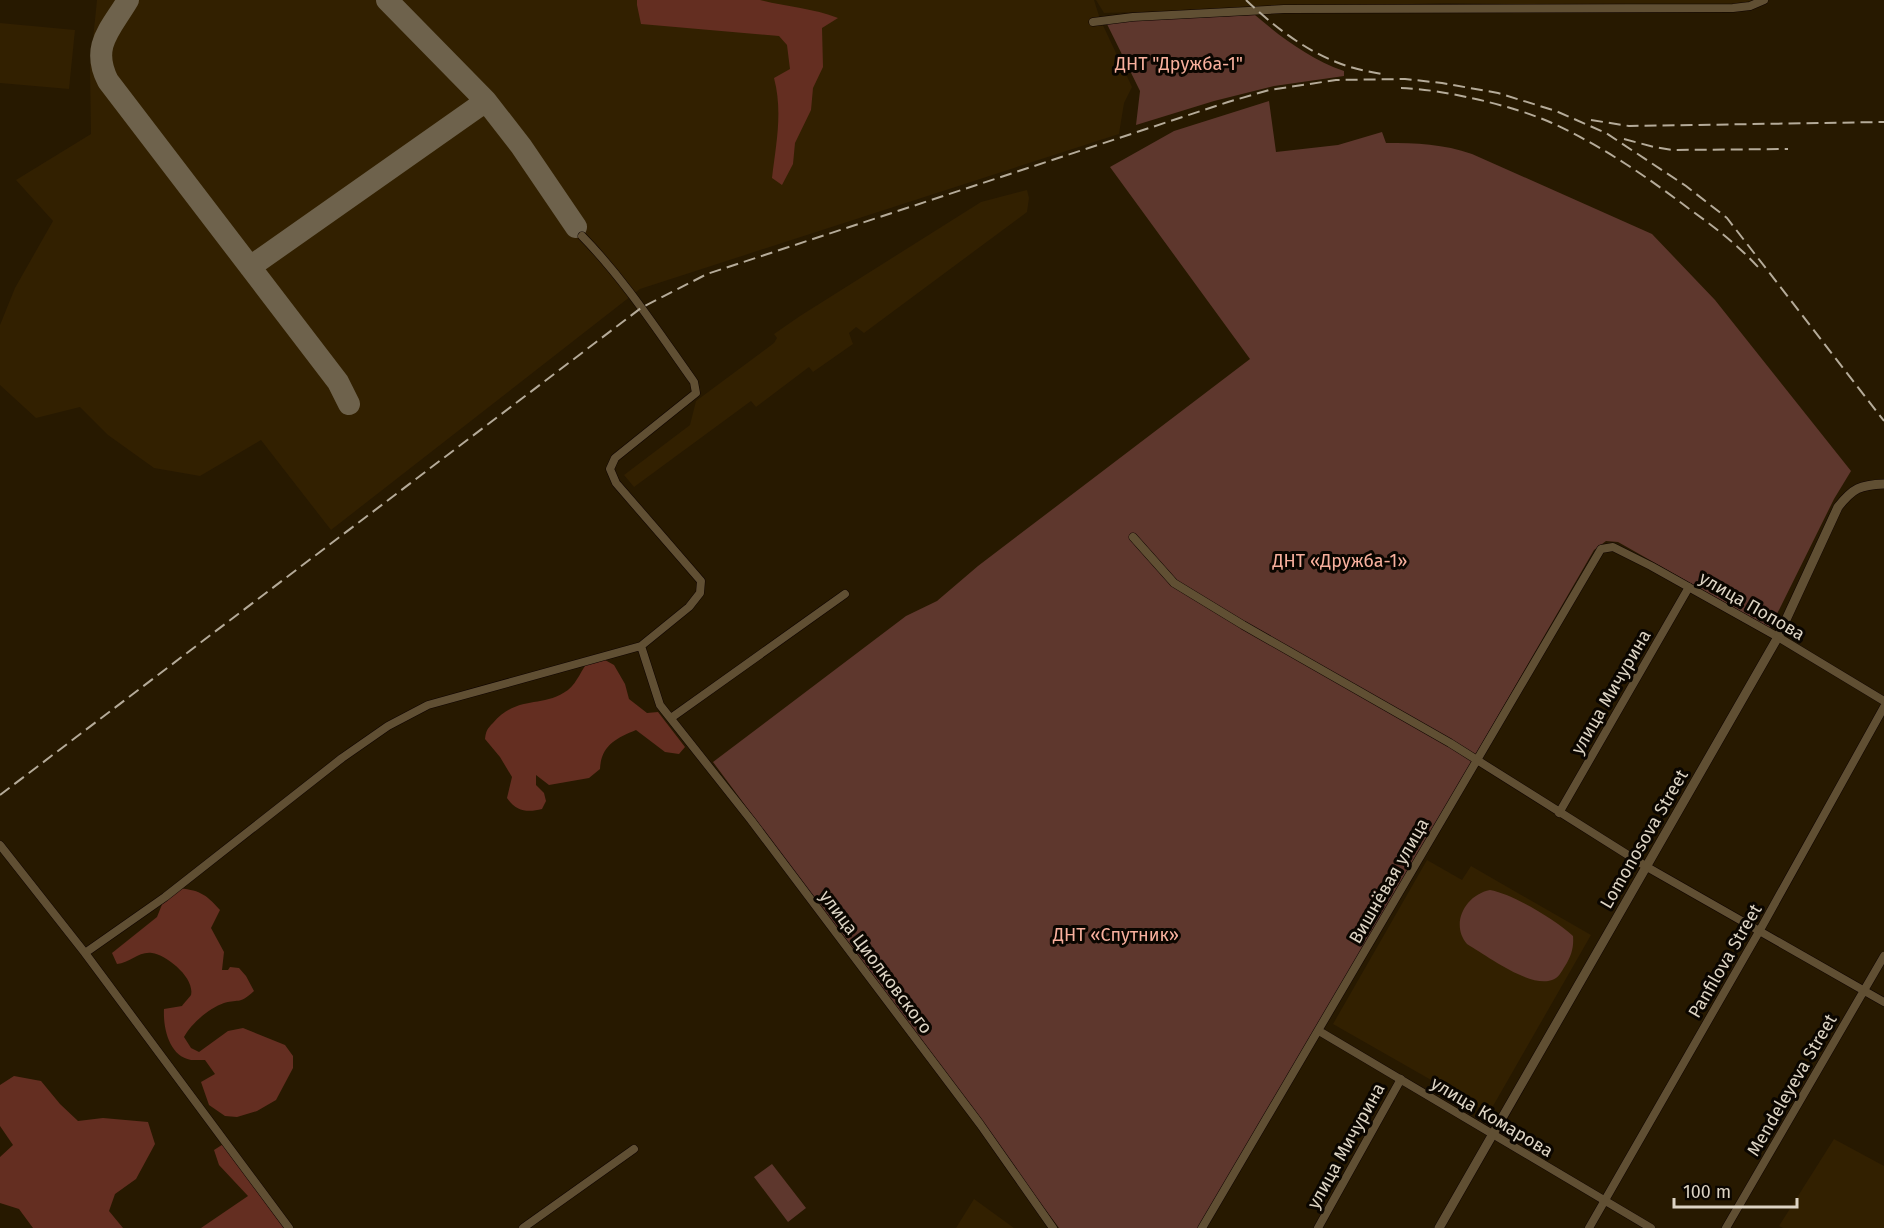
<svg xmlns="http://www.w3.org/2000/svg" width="1884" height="1228" font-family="'Fira Sans',sans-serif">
<rect width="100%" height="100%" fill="#271900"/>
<path fill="#322000" d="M 97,0 L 1094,0 L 1100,19 L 1132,87 L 1124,103 L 1119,134 L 640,289 L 331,530 L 261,440 L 200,476 L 154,468 L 108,435 L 80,407 L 36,418 L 0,385 L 0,325 L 15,288 L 53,221 L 16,180 L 91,134 L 90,68 Z
M 1096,0 L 1760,0 L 1738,5 L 1659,6 L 1445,3 L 1104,13 Z
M 0,23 L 75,30 L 69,89 L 0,83 Z
M 1027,190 L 1029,198 L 1027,212 L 864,333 L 856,327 L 849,333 L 853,344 L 813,372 L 809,367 L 756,407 L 751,401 L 634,487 L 624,475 L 690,425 L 696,401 L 774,343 L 777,338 L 774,334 L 800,316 L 981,202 Z
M 1427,860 L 1462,880 L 1471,866 L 1591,935 L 1489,1113 L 1333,1024 Z
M 1834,1139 L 1884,1166 L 1884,1228 L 1783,1228 L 1779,1226 Z
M 974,1199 L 1014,1228 L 956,1228 Z"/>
<path fill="#5e372d" d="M 1255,15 C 1282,38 1310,59 1344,71 L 1344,76 L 1274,86 L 1214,101 L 1136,125 L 1140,91 L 1106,22 Z
M 1269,101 L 1276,152 L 1338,145 L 1382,132 L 1386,143 C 1416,143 1444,144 1472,154 L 1652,234 L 1715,300 L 1851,471 L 1834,499 L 1770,628 L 1618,542 L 1606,541 L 1594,550 L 1201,1228 L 1059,1228 L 713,762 L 906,616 L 937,601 L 978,566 L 1250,359 L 1110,167 L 1174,131 Z
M 1490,890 C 1513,894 1556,920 1573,936 C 1574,948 1571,956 1565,966 C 1561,972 1559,978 1552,980 C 1530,988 1487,956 1467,944 C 1450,924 1465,895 1490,890 Z
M 772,1164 L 806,1208 L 788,1222 L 754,1177 Z"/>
<path fill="#642e21" d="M 637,0 L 760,0 C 786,7 813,8 838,18 L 822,28 L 823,67 L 813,88 L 811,110 L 795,143 L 793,164 L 782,185 L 772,178 C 776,144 783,112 774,78 L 790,69 L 787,45 L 779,36 L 641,24 L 637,5 Z
M 590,660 L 605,660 L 614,665 L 625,684 L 629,699 L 647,713 L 658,712 L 685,747 L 679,754 L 665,752 L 636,730 C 616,738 601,746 600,769 L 589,778 L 549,785 L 536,775 L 536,785 L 544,793 L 546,801 L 542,809 C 527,813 516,811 507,798 L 512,777 L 500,757 L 485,739 C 486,731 487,729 493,723 C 518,694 542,709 568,690 C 578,682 581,669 590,660 Z
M 176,888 C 199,890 205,893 220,910 L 211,928 L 224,952 L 222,970 L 228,970 L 230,967 L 239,968 L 246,976 L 254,991 C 240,1004 240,999 224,1003 C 209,1008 191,1024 184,1037 L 191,1048 L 199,1052 L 228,1031 L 243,1028 L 285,1045 L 293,1056 L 293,1068 L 276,1100 L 257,1111 L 237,1117 L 225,1116 L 209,1105 L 201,1082 L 215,1074 L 205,1060 C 201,1060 195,1060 191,1060 C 169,1056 163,1028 164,1009 L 182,1006 C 184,1003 189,998 191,995 C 195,978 167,955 152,953 C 139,951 130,963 117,964 L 112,953 L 157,917 L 165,897 Z
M 14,1076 L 41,1081 L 60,1104 L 78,1121 L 103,1118 L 148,1122 L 155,1144 L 136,1179 L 115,1194 L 109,1211 L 123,1228 L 33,1228 L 19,1209 L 0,1203 L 0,1157 L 13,1145 L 0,1126 L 0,1085 Z
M 225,1143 L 288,1228 L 201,1228 L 248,1196 L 219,1165 L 214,1150 Z"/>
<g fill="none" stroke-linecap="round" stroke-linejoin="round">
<path stroke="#6e624c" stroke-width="22" d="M 128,0 C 111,29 90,46 108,81 L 338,382 L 349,404
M 387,0 L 486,101 L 521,146 L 576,227
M 250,267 L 486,101"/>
<defs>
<path id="minor" d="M 1093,22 L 1133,17 L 1284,9 L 1733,8 L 1750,6 L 1764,0
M 1133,537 L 1174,583 L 1243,625 L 1450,743 L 1647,867 L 1884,1002
M 641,646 L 660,705 L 751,820 L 980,1124 L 1053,1228
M 671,718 L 845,594
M 1559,813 L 1689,587
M 0,845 L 85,953 L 289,1228
M 85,953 L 165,897 L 342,758 L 388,726 L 428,705 L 641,646 L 689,607 L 700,593 L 701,581 L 616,483 L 610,469 L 615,458 L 696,393 L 694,382 C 659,333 625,280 582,236
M 1319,1031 L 1651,1228
M 523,1228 L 634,1149
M 1202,1228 L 1601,549 L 1613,547 L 1651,566 L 1778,637 L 1884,701
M 1318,1228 L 1401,1079
M 1589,1228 L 1760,930 L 1884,707
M 1726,1228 L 1884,956"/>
<path id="tertiary" d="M 1439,1228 L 1778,637 L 1838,507 C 1853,488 1860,485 1884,484"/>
</defs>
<use href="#minor" stroke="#0f0400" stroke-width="9"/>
<use href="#tertiary" stroke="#0f0400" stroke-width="10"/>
<use href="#minor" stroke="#604f33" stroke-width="8"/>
<use href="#tertiary" stroke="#604f33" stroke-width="9"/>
<path stroke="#b5ab99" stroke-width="2" stroke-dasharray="12 6" stroke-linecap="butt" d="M 1246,0 C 1271,24 1303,49 1336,62 C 1350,68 1366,71 1382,74
M 1401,88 C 1442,89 1515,106 1552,123 C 1600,145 1646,176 1688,208 C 1713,226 1737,244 1758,267
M 1591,120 L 1629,126 L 1884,122
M 1624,139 L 1654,147 L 1673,150 L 1788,149
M 0,795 L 641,308 L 707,274 L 1228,102 L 1269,90 L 1336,80 L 1405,79 L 1442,83 L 1498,93 L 1556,111 L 1606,133 L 1686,186 L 1727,218 L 1884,421"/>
</g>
<g text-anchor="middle" stroke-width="6" stroke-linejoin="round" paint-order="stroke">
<g font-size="18" fill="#f8b09d" stroke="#0b0600">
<text x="1179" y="70">ДНТ "Дружба-1"</text>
<text x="1340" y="567">ДНТ «Дружба-1»</text>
<text x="1116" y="941">ДНТ «Спутник»</text>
</g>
<g font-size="18" fill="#ddd4c4" stroke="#0b0600">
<text transform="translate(1752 606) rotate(30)" y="6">улица Попова</text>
<text transform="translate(1611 692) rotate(-60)" y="6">улица Мичурина</text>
<text transform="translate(1644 839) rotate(-60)" y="6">Lomonosova Street</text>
<text transform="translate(1389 881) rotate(-60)" y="6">Вишнёвая улица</text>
<text transform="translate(1725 961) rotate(-60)" y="6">Panfilova Street</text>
<text transform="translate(876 962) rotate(53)" y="6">улица Циолковского</text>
<text transform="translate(1792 1085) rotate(-60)" y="6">Mendeleyeva Street</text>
<text transform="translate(1492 1117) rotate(31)" y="6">улица Комарова</text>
<text transform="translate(1346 1146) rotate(-61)" y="6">улица Мичурина</text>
</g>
</g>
<path d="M1674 1198v9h123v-9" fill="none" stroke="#ddd4c4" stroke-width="3"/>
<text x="1683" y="1198" font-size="18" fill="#ddd4c4" stroke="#0b0600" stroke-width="4.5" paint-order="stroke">100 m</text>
</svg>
